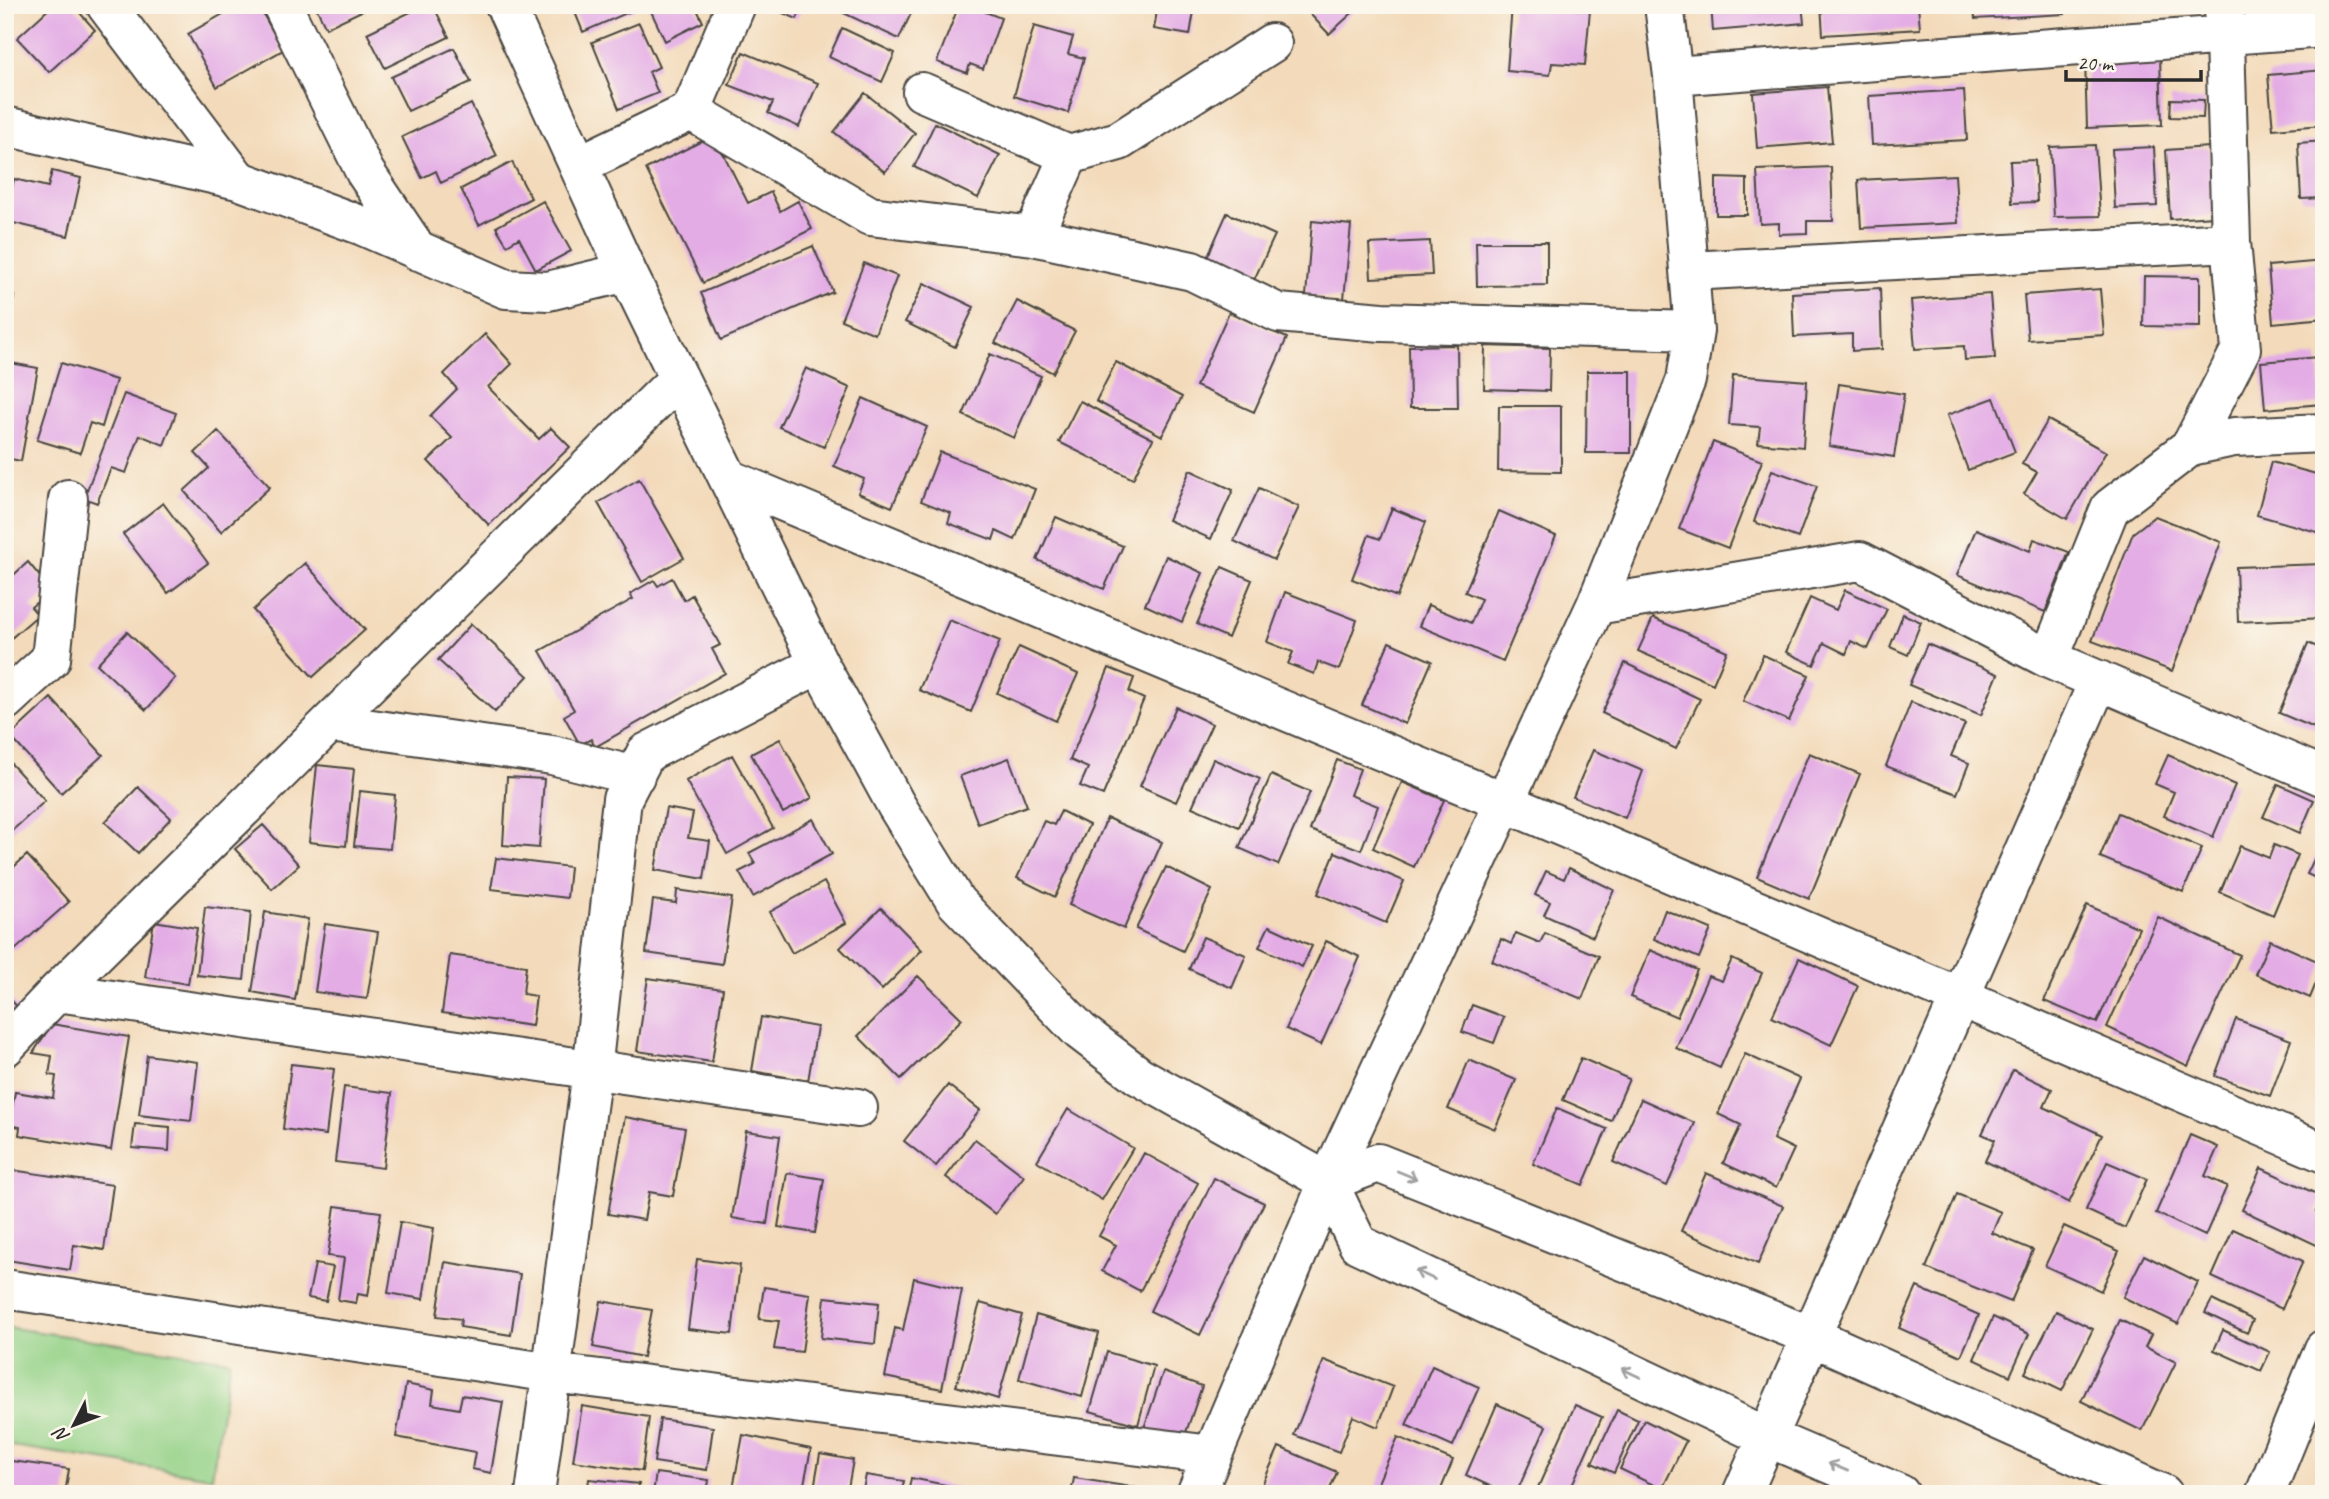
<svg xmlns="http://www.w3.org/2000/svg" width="2329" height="1499" font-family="Caveat,sans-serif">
<rect width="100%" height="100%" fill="#fbf7ec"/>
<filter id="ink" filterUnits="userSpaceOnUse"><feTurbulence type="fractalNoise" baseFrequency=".0143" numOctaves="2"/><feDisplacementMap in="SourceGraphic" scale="14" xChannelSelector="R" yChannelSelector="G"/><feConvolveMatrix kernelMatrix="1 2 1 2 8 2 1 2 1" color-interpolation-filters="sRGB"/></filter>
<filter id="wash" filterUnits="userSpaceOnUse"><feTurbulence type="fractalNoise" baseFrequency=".00686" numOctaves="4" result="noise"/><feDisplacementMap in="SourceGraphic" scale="28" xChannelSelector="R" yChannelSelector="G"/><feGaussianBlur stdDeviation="1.57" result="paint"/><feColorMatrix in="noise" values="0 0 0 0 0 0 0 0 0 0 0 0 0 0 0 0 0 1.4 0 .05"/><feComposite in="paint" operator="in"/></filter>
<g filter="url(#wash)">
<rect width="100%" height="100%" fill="#f3daba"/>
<path fill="#95d288" stroke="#607e5a" stroke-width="2" d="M 5,1327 L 230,1360 L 212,1477 L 5,1445 Z"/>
<g id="blocks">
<path fill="#e3ace5" d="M 53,5 L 73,5 L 95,30 L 49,72 L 17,38 Z
M 239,5 L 258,5 L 283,50 L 217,87 L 188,34 Z
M 315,5 L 374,5 L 326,28 Z
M 425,5 L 433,5 L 449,37 L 385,68 L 367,33 Z
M 572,5 L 635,5 L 636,9 L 583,32 Z
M 648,5 L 695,5 L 703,22 L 665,41 Z
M 764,5 L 803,5 L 797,19 Z
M 836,5 L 915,5 L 899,39 L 835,9 Z
M 959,5 L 968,5 L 1001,18 L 983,69 L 970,64 L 967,73 L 937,62 Z
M 1158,5 L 1195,5 L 1190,35 L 1154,29 Z
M 1320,5 L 1361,5 L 1329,34 L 1310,14 Z
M 1512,5 L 1590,10 L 1585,65 L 1552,63 L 1550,75 L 1507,71 Z
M 1711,5 L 1802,5 L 1804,23 L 1713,31 Z
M 1821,5 L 1918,5 L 1920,29 L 1823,35 Z
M 1974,5 L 2065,5 L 2065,14 L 1975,19 Z
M 639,23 L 659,67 L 649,72 L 658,93 L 619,109 L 592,42 Z
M 1034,26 L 1073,37 L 1068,54 L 1084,58 L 1068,113 L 1014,96 Z
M 842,28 L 895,53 L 882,82 L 829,57 Z
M 454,48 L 471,82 L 408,111 L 391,77 Z
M 743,52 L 818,83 L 799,127 L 768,113 L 773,102 L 729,85 Z
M 2160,56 L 2162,125 L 2087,128 L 2085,58 Z
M 2324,70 L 2324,125 L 2273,129 L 2268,75 Z
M 1827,87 L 1832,142 L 1757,148 L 1753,93 Z
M 1964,90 L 1967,140 L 1872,145 L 1869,96 Z
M 865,93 L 915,133 L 885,172 L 834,132 Z
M 2171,99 L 2204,100 L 2203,118 L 2170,117 Z
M 471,104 L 497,156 L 441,183 L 436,171 L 422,178 L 402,137 Z
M 935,123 L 1000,155 L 978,198 L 914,167 Z
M 714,135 L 748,203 L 771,192 L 780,211 L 798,201 L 812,229 L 703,283 L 646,169 Z
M 2324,141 L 2324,198 L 2301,199 L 2298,143 Z
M 2095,145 L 2100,216 L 2054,217 L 2050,147 Z
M 2154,147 L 2157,206 L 2115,208 L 2112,149 Z
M 2209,147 L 2214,216 L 2170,219 L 2166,150 Z
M 2035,160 L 2037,202 L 2012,203 L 2010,161 Z
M 512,162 L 531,198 L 479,225 L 461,189 Z
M 1831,167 L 1833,221 L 1807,221 L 1807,233 L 1779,234 L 1779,223 L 1760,224 L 1757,170 Z
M 52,171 L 81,178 L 68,236 L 5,221 L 14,179 L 48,187 Z
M 1955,175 L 1958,223 L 1861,228 L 1858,180 Z
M 1716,178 L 1747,179 L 1747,215 L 1716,215 Z
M 543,201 L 571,251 L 536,270 L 519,238 L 507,245 L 496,227 Z
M 1227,213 L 1275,235 L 1254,280 L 1207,258 Z
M 1312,221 L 1351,225 L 1344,299 L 1306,296 Z
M 1430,241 L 1432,275 L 1371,278 L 1369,244 Z
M 1476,242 L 1547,242 L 1547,285 L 1477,286 Z
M 813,246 L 833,292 L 721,340 L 701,293 Z
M 2324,261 L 2324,318 L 2273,323 L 2268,266 Z
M 864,263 L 897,276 L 875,334 L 841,320 Z
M 2144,276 L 2200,277 L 2200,327 L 2143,326 Z
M 924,283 L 974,307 L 955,347 L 905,322 Z
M 1880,288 L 1882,349 L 1852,351 L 1852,334 L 1794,337 L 1792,293 Z
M 2100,289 L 2104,335 L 2028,340 L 2024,295 Z
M 5,294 L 14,296 L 7,344 L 5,344 Z
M 1990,294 L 1995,358 L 1965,360 L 1964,346 L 1915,349 L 1911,300 Z
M 1017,301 L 1075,331 L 1053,373 L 995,343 Z
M 1229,312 L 1287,338 L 1254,412 L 1196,386 Z
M 485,334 L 512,364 L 488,387 L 539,439 L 551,428 L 570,447 L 489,525 L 428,461 L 452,438 L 430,416 L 457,389 L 444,374 Z
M 1457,345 L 1458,408 L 1410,408 L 1409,346 Z
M 1485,346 L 1550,348 L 1549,391 L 1484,389 Z
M 990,354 L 1041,376 L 1014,438 L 963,415 Z
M 2318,357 L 2322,404 L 2265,409 L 2261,362 Z
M 5,362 L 38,368 L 21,461 L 5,458 Z
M 1116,362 L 1182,397 L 1162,436 L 1096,401 Z
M 61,363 L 116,380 L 102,427 L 90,423 L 80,453 L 37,440 Z
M 806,368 L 850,388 L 824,447 L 779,427 Z
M 1587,371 L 1631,371 L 1631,453 L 1586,453 Z
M 1733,375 L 1807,381 L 1803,447 L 1758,443 L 1760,427 L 1729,425 Z
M 1839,384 L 1904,394 L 1894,457 L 1829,446 Z
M 124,394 L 176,413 L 164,445 L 140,435 L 126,473 L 111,468 L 97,503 L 84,498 Z
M 863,398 L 927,427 L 892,507 L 858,493 L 864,479 L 834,466 Z
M 1994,398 L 2015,452 L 1968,470 L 1947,415 Z
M 1080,401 L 1153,439 L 1133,479 L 1059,442 Z
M 1499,406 L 1561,406 L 1561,472 L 1498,471 Z
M 2048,420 L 2106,452 L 2067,519 L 2024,494 L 2037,472 L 2022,464 Z
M 218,431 L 270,487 L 221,532 L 184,491 L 209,468 L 195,453 Z
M 1713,442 L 1762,461 L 1728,548 L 1679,529 Z
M 940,452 L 1035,489 L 1015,540 L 996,531 L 993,540 L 948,523 L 951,513 L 921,501 Z
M 2271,462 L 2324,476 L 2324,534 L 2257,515 Z
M 1190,470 L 1233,490 L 1211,539 L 1168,520 Z
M 1772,470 L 1817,486 L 1798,538 L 1754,522 Z
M 639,479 L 684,558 L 642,582 L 598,503 Z
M 1259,488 L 1299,507 L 1274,560 L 1234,541 Z
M 163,503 L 208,563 L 168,593 L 123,534 Z
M 1392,508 L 1426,522 L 1397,597 L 1352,579 L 1369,535 L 1380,539 Z
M 1499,511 L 1556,536 L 1503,661 L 1419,626 L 1428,605 L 1471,623 L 1481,599 L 1465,592 Z
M 2155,516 L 2221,542 L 2172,671 L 2092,641 L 2133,533 Z
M 1056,517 L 1123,546 L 1104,589 L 1037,560 Z
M 1976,529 L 2030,551 L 2034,539 L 2069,552 L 2045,612 L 1957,575 Z
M 1166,556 L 1203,573 L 1182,622 L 1145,605 Z
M 28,562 L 51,590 L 31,607 L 38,615 L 9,640 L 5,635 L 5,577 L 8,580 Z
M 305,563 L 365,630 L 313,677 L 253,610 Z
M 2324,564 L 2324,618 L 2238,622 L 2236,567 Z
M 1222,567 L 1252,580 L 1228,638 L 1197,624 Z
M 672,578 L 684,600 L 692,595 L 720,645 L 712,649 L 725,673 L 595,747 L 591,739 L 580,745 L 564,716 L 574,710 L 540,651 L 633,599 L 630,594 L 654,580 L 658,586 Z
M 1845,590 L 1887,609 L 1868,649 L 1851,641 L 1846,654 L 1824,643 L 1814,665 L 1786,652 L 1810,598 L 1836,610 Z
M 1285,592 L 1357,620 L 1339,670 L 1318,662 L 1314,674 L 1288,664 L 1293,652 L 1267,642 Z
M 1903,614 L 1921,622 L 1908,655 L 1890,647 Z
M 1653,618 L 1727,651 L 1713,684 L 1638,651 Z
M 949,620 L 1000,641 L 971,712 L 919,690 Z
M 471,624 L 528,676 L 495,712 L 438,660 Z
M 127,632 L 175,678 L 146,710 L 97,664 Z
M 1389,642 L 1432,661 L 1405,724 L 1362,705 Z
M 2308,643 L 2324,650 L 2324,732 L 2279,713 Z
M 1927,644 L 1998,674 L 1981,715 L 1909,685 Z
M 1019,647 L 1078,674 L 1056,721 L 997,693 Z
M 1763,655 L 1809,675 L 1789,721 L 1743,701 Z
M 1625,663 L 1700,699 L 1676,749 L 1602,713 Z
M 1109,668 L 1134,678 L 1129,692 L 1144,699 L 1103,795 L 1080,786 L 1088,768 L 1070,760 Z
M 51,698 L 103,755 L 61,793 L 10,736 Z
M 1911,702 L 1965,724 L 1951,756 L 1969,763 L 1957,794 L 1886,766 Z
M 1176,707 L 1212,724 L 1176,802 L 1140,786 Z
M 780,739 L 812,798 L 783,813 L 751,754 Z
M 1593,750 L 1643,771 L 1625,818 L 1573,797 Z
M 1809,753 L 1860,774 L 1809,899 L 1757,877 Z
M 732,755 L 773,828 L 727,854 L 686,781 Z
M 2168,755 L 2235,785 L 2213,837 L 2164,816 L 2174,792 L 2155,784 Z
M 5,757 L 45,801 L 5,837 Z
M 1009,758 L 1027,806 L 978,824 L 960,776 Z
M 1213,759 L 1260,779 L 1239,827 L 1192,807 Z
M 1337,760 L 1360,769 L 1350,795 L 1378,806 L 1361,850 L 1310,830 Z
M 317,765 L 354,769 L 346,846 L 309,842 Z
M 1271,775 L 1310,792 L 1278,865 L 1239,848 Z
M 507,777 L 544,779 L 539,848 L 503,845 Z
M 1402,782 L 1444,800 L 1414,867 L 1373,848 Z
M 2278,784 L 2314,800 L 2300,833 L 2263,817 Z
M 138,787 L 171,818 L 138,853 L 105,822 Z
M 360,791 L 395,795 L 390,849 L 354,846 Z
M 666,808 L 693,813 L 688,838 L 710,841 L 704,879 L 655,870 Z
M 1061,811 L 1089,825 L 1055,897 L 1017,878 L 1044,821 L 1054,825 Z
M 2118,813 L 2202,848 L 2183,892 L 2100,857 Z
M 1107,818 L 1162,842 L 1124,929 L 1069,905 Z
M 813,819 L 832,854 L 753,897 L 739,872 L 755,864 L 749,853 Z
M 263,825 L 299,865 L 272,889 L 235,849 Z
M 2324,838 L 2324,882 L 2307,874 Z
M 2274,845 L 2298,855 L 2273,915 L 2220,892 L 2240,846 L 2269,858 Z
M 1335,852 L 1404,881 L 1386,923 L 1318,894 Z
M 27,855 L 69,902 L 14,951 L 5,942 L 5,875 Z
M 496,858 L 570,867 L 567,898 L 491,889 Z
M 1166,867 L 1212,890 L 1183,951 L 1136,929 Z
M 1569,868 L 1614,890 L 1593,937 L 1544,915 L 1550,902 L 1535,895 L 1546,871 L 1564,879 Z
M 824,882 L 846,923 L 792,953 L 770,912 Z
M 677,890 L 732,898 L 722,964 L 646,953 L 653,900 L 676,903 Z
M 2087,905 L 2139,928 L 2097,1023 L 2044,1001 Z
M 205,907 L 251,912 L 244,980 L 197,975 Z
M 881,908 L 922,950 L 882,990 L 840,948 Z
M 1665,910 L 1711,929 L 1699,958 L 1654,939 Z
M 265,912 L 308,919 L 295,1000 L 252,992 Z
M 2158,917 L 2240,955 L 2188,1066 L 2107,1027 Z
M 154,921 L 197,928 L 188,984 L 145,977 Z
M 325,924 L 378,932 L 367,999 L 315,992 Z
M 1269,926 L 1312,946 L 1302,967 L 1259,947 Z
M 1516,933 L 1540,943 L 1545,933 L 1599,956 L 1582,999 L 1492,961 L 1501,939 L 1511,944 Z
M 1203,937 L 1246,955 L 1232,988 L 1189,969 Z
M 2270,940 L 2324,964 L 2310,998 L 2255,974 Z
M 1326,941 L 1360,957 L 1321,1045 L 1286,1029 Z
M 1650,950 L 1697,970 L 1677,1017 L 1630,997 Z
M 450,955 L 526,966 L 523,994 L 536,996 L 532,1026 L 442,1013 Z
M 1799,958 L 1858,986 L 1831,1045 L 1772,1017 Z
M 1732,959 L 1762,973 L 1720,1068 L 1676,1048 L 1708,976 L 1722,981 Z
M 918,976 L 962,1019 L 901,1079 L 858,1036 Z
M 648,978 L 723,989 L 712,1062 L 637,1051 Z
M 5,993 L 19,1009 L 5,1022 Z
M 1472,1005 L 1504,1017 L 1494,1043 L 1462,1032 Z
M 761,1017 L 817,1027 L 808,1081 L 752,1071 Z
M 2236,1019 L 2291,1040 L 2270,1096 L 2215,1076 Z
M 52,1024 L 129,1037 L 111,1150 L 19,1135 L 20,1127 L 9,1125 L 15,1092 L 53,1098 L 56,1076 L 49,1075 L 52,1056 L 33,1053 Z
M 1745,1054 L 1800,1079 L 1773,1139 L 1794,1149 L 1776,1188 L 1723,1163 L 1741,1125 L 1718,1114 Z
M 147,1055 L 198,1062 L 191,1121 L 139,1115 Z
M 1581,1058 L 1629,1079 L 1611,1121 L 1563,1100 Z
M 1469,1060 L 1516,1080 L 1495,1129 L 1448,1109 Z
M 291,1064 L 334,1069 L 326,1135 L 283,1129 Z
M 2013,1070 L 2052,1089 L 2044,1107 L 2102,1135 L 2069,1203 L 1985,1161 L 1995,1140 L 1982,1134 Z
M 948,1085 L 980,1110 L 936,1166 L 904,1141 Z
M 344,1087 L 392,1093 L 383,1168 L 335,1162 Z
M 1641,1099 L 1695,1123 L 1667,1186 L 1613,1162 Z
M 1557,1108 L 1607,1129 L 1583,1185 L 1533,1164 Z
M 1068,1109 L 1133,1148 L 1102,1200 L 1037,1161 Z
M 625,1117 L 685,1128 L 673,1196 L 649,1192 L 644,1220 L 608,1214 Z
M 135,1124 L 170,1127 L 169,1151 L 132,1148 Z
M 746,1131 L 780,1136 L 767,1224 L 732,1218 Z
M 2190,1135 L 2218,1147 L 2205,1176 L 2227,1186 L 2205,1236 L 2156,1213 Z
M 975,1139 L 1024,1176 L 995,1214 L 946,1177 Z
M 1144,1153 L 1198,1183 L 1140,1291 L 1102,1271 L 1116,1245 L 1099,1236 Z
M 2107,1162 L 2147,1179 L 2125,1228 L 2086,1210 Z
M 2261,1168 L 2323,1197 L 2316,1211 L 2324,1215 L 2323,1248 L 2242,1210 Z
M 5,1169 L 113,1185 L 104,1250 L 74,1245 L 70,1270 L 7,1260 L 10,1238 L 5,1238 Z
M 787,1173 L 824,1179 L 815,1233 L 778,1227 Z
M 1706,1173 L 1783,1206 L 1758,1264 L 1681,1231 Z
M 1214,1178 L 1264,1203 L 1200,1335 L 1150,1311 Z
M 1957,1194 L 2001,1212 L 1992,1233 L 2033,1250 L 2011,1302 L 1926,1268 Z
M 335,1206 L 381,1212 L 368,1296 L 358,1294 L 356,1303 L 338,1300 L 344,1258 L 328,1256 Z
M 400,1222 L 434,1228 L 423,1299 L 388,1293 Z
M 2064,1226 L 2119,1251 L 2101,1291 L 2045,1266 Z
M 2233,1229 L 2303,1261 L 2282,1309 L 2212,1277 Z
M 2144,1255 L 2198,1282 L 2178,1324 L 2123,1297 Z
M 697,1259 L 740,1265 L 732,1334 L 688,1329 Z
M 445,1262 L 520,1274 L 511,1335 L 460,1327 L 461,1319 L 437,1316 Z
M 315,1264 L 333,1267 L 326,1301 L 308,1298 Z
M 914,1278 L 962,1290 L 942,1389 L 885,1377 L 895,1328 L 903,1330 Z
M 764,1287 L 810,1294 L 802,1352 L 774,1349 L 779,1321 L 759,1319 Z
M 1917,1287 L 1979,1315 L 1961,1356 L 1899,1328 Z
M 825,1297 L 879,1303 L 875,1344 L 821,1338 Z
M 2212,1300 L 2253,1320 L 2247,1333 L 2205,1313 Z
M 601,1301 L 652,1310 L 643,1357 L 593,1347 Z
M 980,1303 L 1022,1315 L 998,1399 L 956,1386 Z
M 2056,1311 L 2093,1329 L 2062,1391 L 2025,1373 Z
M 1036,1315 L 1099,1333 L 1082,1397 L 1019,1379 Z
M 1993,1317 L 2029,1334 L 2010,1376 L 1974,1359 Z
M 2120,1320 L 2151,1335 L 2145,1347 L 2176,1362 L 2142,1431 L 2081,1401 Z
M 2223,1330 L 2270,1352 L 2261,1371 L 2214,1350 Z
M 1107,1352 L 1154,1366 L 1138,1425 L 1090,1411 Z
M 1324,1360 L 1393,1387 L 1378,1427 L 1353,1416 L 1339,1452 L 1294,1435 Z
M 1432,1366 L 1479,1387 L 1453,1446 L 1406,1425 Z
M 1163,1372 L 1202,1386 L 1183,1441 L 1144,1428 Z
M 406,1384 L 434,1390 L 432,1404 L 459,1409 L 462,1395 L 503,1402 L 491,1473 L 472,1469 L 475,1452 L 396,1437 Z
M 1497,1404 L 1546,1426 L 1516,1494 L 1507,1494 L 1466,1475 Z
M 1575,1405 L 1602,1417 L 1568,1494 L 1535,1494 Z
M 582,1406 L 649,1417 L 642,1471 L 573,1461 Z
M 1617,1410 L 1638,1420 L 1614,1473 L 1592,1463 Z
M 660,1419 L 713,1427 L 707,1470 L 654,1462 Z
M 1644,1420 L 1686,1441 L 1662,1489 L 1620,1469 Z
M 743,1435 L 811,1449 L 802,1494 L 732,1494 Z
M 1398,1437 L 1453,1460 L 1439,1494 L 1373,1494 Z
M 1279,1447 L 1337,1472 L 1328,1494 L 1258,1494 Z
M 820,1454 L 853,1460 L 847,1494 L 813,1494 Z
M 12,1461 L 69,1469 L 65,1494 L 7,1494 Z
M 656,1473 L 709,1480 L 707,1494 L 653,1494 Z
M 866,1475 L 904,1481 L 901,1494 L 862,1494 Z
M 911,1478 L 961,1488 L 960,1494 L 908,1494 Z
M 1074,1478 L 1151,1490 L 1151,1494 L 1071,1494 Z
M 589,1479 L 639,1484 L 638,1494 L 587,1494 Z"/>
</g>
</g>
<g filter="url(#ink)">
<use href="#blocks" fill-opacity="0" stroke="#494540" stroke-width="2"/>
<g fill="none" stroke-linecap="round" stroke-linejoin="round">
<defs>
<path id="minor" d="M 106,5 L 238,180
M 282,5 L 365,172 L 418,251
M 505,5 L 627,272 L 819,664 L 896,805 L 956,902 L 1080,1031 L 1139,1076 L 1328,1182
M 1673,76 L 2324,28
M 922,92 L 1069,155 L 1119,141 L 1272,43
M 691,111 L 870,216 L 1033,236 L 1192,271 L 1278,313 L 1382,322 L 1694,331
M 5,126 L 238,180 L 363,226 L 506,289 L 548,291 L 627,272
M 581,164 L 691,111 L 736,5
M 1033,236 L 1069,155
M 1689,271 L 2231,242
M 2191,446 L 2241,349 L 2231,242 L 2224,5
M 729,479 L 1504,802 L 2324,1153
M 1596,605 L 1860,561 L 2049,659 L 2324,777
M 2049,659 L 2110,508 L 2191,446 L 2234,437 L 2324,433
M 5,701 L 51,659 L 68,499
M 330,723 L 552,755 L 635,776
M 57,992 L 858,1108
M 5,1047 L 57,992 L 679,378
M 5,1289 L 552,1373 L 1212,1455
M 535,1494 L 592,1071 L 622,799 L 646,753 L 819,664
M 1196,1494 L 1328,1182 L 1596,605 L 1686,380 L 1694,331 L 1673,76 L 1664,5
M 1742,1494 L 2099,680
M 1900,1494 L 1767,1437 L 1358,1244 L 1328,1182 L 1378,1163 L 1811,1336 L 2163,1494
M 2265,1494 L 2324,1349"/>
</defs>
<use href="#minor" stroke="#494540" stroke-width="42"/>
<use href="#minor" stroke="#fff" stroke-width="38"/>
</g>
<defs><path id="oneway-shaft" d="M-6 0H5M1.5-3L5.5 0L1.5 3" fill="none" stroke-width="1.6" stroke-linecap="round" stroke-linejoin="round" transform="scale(1.75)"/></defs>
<g stroke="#a0a0a0">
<use href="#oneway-shaft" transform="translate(1407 1175) rotate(22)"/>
<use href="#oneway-shaft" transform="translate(1425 1275) rotate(-155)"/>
<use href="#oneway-shaft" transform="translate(1631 1373) rotate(-155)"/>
<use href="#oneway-shaft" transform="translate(1838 1467) rotate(-157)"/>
</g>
</g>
<rect width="2329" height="1499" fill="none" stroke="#fbf7ec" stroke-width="28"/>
<g transform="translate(74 1425) rotate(228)" stroke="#fbf7ec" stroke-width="5" paint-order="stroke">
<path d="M0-5L12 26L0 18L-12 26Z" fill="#2b2b2b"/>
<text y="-10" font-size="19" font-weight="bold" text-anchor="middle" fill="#2b2b2b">N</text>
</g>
<path d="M2066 70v10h135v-10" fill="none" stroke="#2b2b2b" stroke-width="3.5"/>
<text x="2077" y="70" font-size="21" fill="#2b2b2b" stroke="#fbf7ec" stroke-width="5" paint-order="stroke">20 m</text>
</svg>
